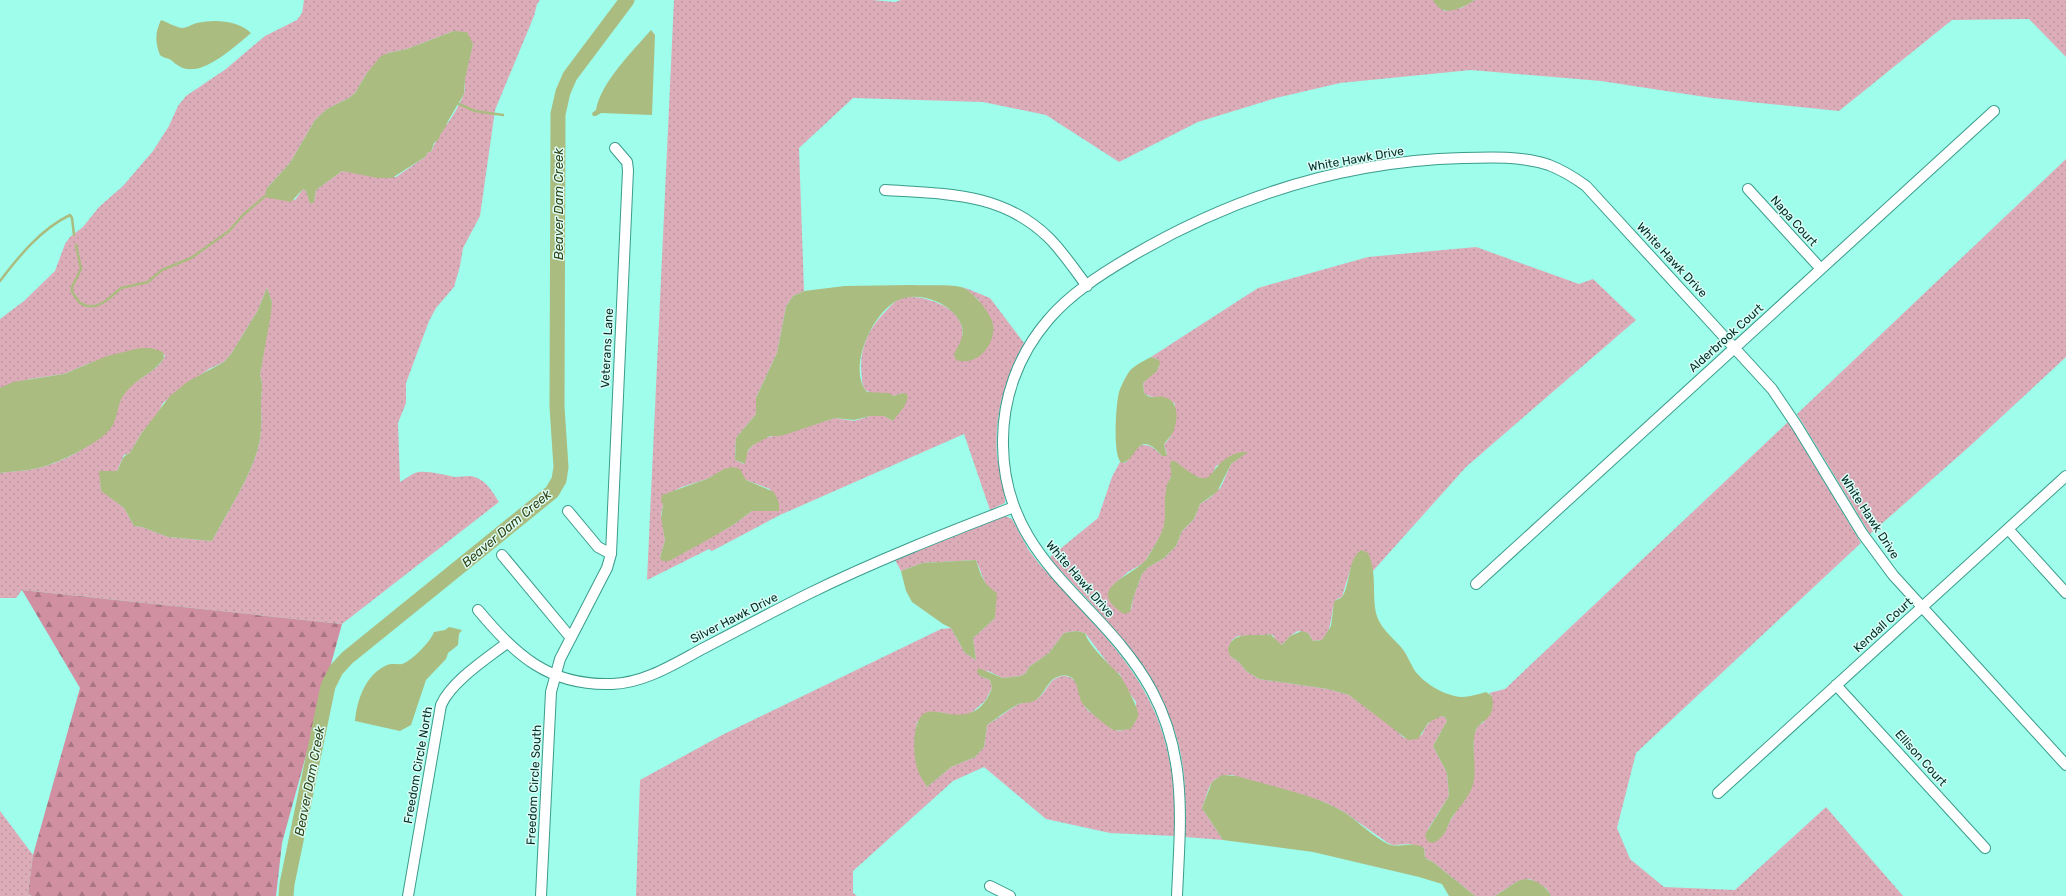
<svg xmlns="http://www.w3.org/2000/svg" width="2066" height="896" font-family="Rubik,sans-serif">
<defs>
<pattern id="grass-dots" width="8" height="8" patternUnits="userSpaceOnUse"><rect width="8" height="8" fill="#dcadb9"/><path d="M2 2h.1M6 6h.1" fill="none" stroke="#bb959f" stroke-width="1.8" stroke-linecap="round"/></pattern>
<pattern id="forest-firs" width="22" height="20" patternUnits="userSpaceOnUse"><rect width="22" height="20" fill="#d18fa2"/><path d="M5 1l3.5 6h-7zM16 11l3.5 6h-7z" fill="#a77584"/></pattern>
</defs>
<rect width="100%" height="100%" fill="#9efdeb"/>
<path fill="url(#grass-dots)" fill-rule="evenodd" d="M 304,0 L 540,0 L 537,4 L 534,16 L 495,110 L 480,216 L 463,248 L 460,266 L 454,287 L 436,308 L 429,321 L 406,383 L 406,403 L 398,423 L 400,482 C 406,479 412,473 419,472 C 430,471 444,475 455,477 C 460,477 465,476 470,476 C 485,478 492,491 499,502 L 342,624 L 22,590 L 16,598 L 0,598 L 0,473 C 14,471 29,471 42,467 C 62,462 97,444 110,427 C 118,415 117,401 127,389 C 137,379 162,368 165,355 L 90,363 L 64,374 L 30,379 L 0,388 L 0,319 L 24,301 L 55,271 L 65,244 L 70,237 L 83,227 L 99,207 L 123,186 L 153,151 L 169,126 L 178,106 L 186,96 L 226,69 L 265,36 L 297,20 L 302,13 ZM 454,31 L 473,44 C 470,55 467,66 465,78 C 464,84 466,90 463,96 C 455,117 439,131 431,152 L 428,152 L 425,157 L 396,177 L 342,171 L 316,190 L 314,202 L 310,203 L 306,191 L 303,189 L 295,200 L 267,188 L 290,163 L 315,120 L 327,109 L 349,98 L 355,93 L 367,73 L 388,53 L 407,49 ZM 267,288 L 272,302 L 260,375 C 264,387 261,391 261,402 C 261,414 262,426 260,439 C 253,475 229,508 212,541 L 168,537 L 142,527 L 134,526 L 124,508 L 101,490 L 100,471 L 117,471 L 124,455 L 130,453 L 141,434 L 158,413 L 163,403 L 209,369 L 224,362 L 231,354 L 257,312 Z
M 674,0 L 872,0 L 895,2 L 901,0 L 1433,0 L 1444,11 L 1461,8 L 1475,0 L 2066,0 L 2066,57 L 2029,19 L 1952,20 L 1839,111 L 1712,98 L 1601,81 L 1471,70 L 1340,83 L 1276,98 L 1198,122 L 1119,162 L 1046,115 L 983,102 L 853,98 L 799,148 L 804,291 L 793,296 L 786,307 L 777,353 L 756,398 L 756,414 L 736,438 L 735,460 L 744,464 C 745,460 746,454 748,451 C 752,443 768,435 776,436 L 835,418 L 854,421 L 870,416 L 884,416 L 893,421 L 903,393 L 894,396 C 886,392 874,396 867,391 C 863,389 862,382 862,378 C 858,352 867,330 885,312 C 890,307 895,300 902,298 C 914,295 929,299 940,304 C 950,308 960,317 962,328 C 965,340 956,347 956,360 L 979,300 L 963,287 L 990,298 L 1024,343 C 1005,378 994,415 997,455 C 998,468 1006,491 1005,503 L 990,510 L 964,434 L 780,515 L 712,551 L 709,549 L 647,580 ZM 730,469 L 746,480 L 770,489 L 779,511 L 752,511 L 733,525 L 672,559 L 660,558 L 665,540 L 661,514 L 665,495 L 682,487 L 707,479 L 724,470 Z
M 2066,159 L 2066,357 L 1970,446 L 1870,534 L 1797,414 Z
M 1476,247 L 1579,284 L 1593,279 L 1636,320 L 1466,467 L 1372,572 L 1371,562 L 1351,567 L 1342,597 C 1340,598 1338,598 1337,599 C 1330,605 1334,630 1322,640 L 1313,641 L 1308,633 L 1298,631 L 1290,636 L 1282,645 L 1275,640 L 1274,636 L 1268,634 L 1267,635 L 1238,636 L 1232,640 L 1230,656 L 1239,662 L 1246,671 L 1259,679 L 1328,689 L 1349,695 L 1393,727 L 1404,738 L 1422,735 C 1425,726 1431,718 1441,716 L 1445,717 L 1447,721 L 1433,746 L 1447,773 L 1449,796 L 1428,829 L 1444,834 L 1450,821 L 1472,787 L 1474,734 L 1478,726 L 1484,722 L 1492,696 L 1489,693 L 1505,689 L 1788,422 L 1861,543 L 1636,753 L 1617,828 L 1630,859 L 1664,887 L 1735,890 L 1826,807 L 1903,896 L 1551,896 L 1546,888 L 1530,879 L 1518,881 L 1495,896 L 1475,896 L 1433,862 L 1425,858 L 1424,848 L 1410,844 L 1393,845 L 1388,843 L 1344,812 L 1324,802 L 1232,775 C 1207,776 1210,789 1202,808 L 1223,840 L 1185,837 C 1186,806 1186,776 1179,746 C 1160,669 1101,615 1049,558 L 1098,518 L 1112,477 L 1120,462 L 1125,463 C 1130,459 1131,455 1135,450 C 1144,439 1155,448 1162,456 L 1167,454 L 1164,445 L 1171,436 L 1175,404 C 1165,394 1154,401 1144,393 L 1143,383 L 1159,367 L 1159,360 L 1151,357 L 1258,288 L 1368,257 ZM 1247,452 L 1231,464 L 1221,487 L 1211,497 L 1200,504 L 1194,519 L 1182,531 L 1176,546 L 1164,558 L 1147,568 L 1142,574 L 1133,598 L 1131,610 L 1112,586 L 1128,572 L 1144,563 L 1161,535 L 1165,523 L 1165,502 L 1168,484 L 1172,475 L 1171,461 L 1177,463 L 1191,475 L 1205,479 L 1211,476 L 1216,466 Z
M 1005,516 L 1012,519 L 1028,549 L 1040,565 C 1124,657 1180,702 1174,836 L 1110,833 L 1046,819 L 984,767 L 953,781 L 853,871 L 853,893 L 857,896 L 636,896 L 640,780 L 722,735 L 941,629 L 951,628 L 965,653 L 976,660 L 973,638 L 995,618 L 986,585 L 976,560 L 922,563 L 901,571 L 895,560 ZM 1076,631 L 1085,633 L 1113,670 L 1120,674 L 1125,687 L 1136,702 L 1136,721 C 1122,736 1113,732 1101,719 C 1097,715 1089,713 1086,708 C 1079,697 1080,676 1064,676 C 1048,677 1048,692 1037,699 C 1030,703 1022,702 1017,705 C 1007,711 997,719 987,725 L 984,747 L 975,757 L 951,767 L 927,787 L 918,770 L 915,737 L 917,722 L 938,712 L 958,716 L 970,714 L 985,701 L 992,688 L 990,680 L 980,676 L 988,671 L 1003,678 L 1021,676 L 1026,673 L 1029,667 L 1049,653 L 1064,633 Z
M 0,811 L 33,855 L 28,893 L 32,896 L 0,896 Z"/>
<path fill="url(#forest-firs)" d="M 22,590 L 342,624 L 282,843 L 276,896 L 32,896 L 28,893 L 33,855 L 80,688 Z"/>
<path fill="#abbc80" d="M 1433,0 L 1475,0 C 1460,9 1443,19 1433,0 Z
M 161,20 C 168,22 174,27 182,28 C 187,28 192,24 197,23 C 214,19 238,20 251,33 C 238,44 210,69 193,69 C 183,70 178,66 171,60 C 168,58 163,58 160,55 C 155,43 155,32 161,20 Z
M 651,30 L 655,35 L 652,115 L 601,113 L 596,116 L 593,116 L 592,113 L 596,110 C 601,82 632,52 651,30 Z
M 454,31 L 467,32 L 473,44 L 465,79 L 464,94 L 448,121 L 445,128 L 440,135 L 439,139 L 434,143 L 431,152 L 428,152 L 425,157 L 392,178 L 378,178 L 342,171 L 316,190 L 314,202 L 310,204 L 306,191 L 303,189 L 291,202 L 264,197 L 267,188 L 290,163 L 315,120 L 327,109 L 349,98 L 355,93 L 367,73 L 381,56 L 388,53 L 407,49 Z
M 912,285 C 928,286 946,284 961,287 C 972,290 991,313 993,324 C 996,345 977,367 956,360 L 954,355 C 957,346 965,338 962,327 C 956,305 922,291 901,299 C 874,308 846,368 867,392 L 888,393 L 894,396 L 903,393 L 907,394 C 910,403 898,414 893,421 L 884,416 L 870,416 L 854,420 L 835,418 L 781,436 L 770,436 L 753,445 L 748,450 L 745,464 L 735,460 L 736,438 L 756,414 L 756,398 L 777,353 L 786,307 L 793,296 L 804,291 L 845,286 Z
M 267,288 L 272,302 L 271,314 L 260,375 C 264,387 261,391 261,402 C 261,414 262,426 260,439 C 253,475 229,508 212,541 L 168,537 L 142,527 L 134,526 L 124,508 L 101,491 L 99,471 L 117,471 C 122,463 121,456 130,453 L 141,434 L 170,396 L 187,382 L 224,362 L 231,354 L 257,312 Z
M 140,348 L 151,348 L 163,352 L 164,358 C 154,373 137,378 126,392 C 116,403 119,417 111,428 C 100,443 60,462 42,467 C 29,471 14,471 0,473 L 0,388 L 13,382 L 64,374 L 107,356 Z
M 1151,357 L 1159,360 L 1160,363 L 1157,371 L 1143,383 L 1144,393 C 1153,401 1155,395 1164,397 C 1180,401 1178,420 1173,432 C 1171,437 1166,440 1164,445 L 1167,456 L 1162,456 C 1137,426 1137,461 1122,463 C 1112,458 1116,403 1119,392 C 1121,386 1124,380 1127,375 C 1132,366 1142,362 1151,357 Z
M 1241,452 L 1248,452 L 1231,464 L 1217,492 L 1200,504 L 1194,519 L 1182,531 L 1176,546 L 1164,558 L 1147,568 L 1142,574 L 1133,598 L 1130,612 L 1124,614 C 1081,587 1137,576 1148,557 C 1152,550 1164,531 1164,524 C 1166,515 1164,506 1165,496 C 1166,493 1166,488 1167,484 C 1168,481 1171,479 1171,476 C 1172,470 1169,466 1171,461 L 1175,461 C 1222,500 1201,462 1241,452 Z
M 733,467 L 740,469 L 746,480 L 774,492 L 779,503 L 779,511 L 752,511 L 733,525 L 704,542 L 669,561 L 662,561 L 660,558 L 665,540 L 661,518 L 663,505 L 661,500 L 662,495 L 707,479 L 724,469 Z
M 1362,550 L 1368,553 C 1377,571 1372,594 1376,613 C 1379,627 1392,637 1401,647 C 1407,654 1410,663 1415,671 C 1425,684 1445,696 1462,697 C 1470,697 1478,694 1486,692 L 1492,696 C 1497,722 1478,719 1475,733 C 1471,748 1478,772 1472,788 C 1467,800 1458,808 1451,819 C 1446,829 1445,838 1433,843 L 1428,842 L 1425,836 L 1426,833 L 1449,796 L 1447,773 L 1433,746 L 1447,721 L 1445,717 L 1441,716 L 1428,723 L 1418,739 L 1408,740 L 1349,695 L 1328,689 L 1259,679 L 1246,671 L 1239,662 L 1230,656 L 1228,650 C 1231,631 1253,636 1267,635 L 1270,634 L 1282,645 L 1290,636 L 1302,631 L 1308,633 L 1313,641 L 1322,640 L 1331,626 L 1334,602 C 1336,599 1340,599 1342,597 C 1351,585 1347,557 1362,550 Z
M 976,560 C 981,576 983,583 997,593 L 995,618 L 973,638 L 976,660 L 965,653 L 951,628 L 943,624 L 912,602 L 906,591 L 901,571 L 922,563 Z
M 449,627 L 462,630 L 459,634 L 458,645 L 448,653 L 446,659 L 426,680 L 411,725 L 400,731 L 355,721 C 357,700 365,675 387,665 C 392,663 398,665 402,664 C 412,661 431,641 434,632 L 445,630 Z
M 1076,631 L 1085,633 C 1088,645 1110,665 1119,674 C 1122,677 1138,708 1138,713 C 1139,719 1133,724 1131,729 C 1127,729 1120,731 1114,730 C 1109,729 1085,708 1082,703 C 1076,691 1079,670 1057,677 C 1047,681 1045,693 1037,699 C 1030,705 1023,701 1017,705 C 1007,710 997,718 987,725 L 984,747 L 975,757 L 951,767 L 927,787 C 924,782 920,776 918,771 C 913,758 911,720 925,713 C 931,710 938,712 944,713 C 968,718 983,712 992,688 L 990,680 L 980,676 L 977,672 L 978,668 L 1003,678 L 1021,676 L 1026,673 L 1029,667 L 1049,653 L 1064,633 Z
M 1222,775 L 1237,776 C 1272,787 1312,793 1344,812 C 1359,822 1372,836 1388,844 C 1400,849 1413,840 1424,848 L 1425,858 L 1433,862 L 1475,896 L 1449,896 L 1442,884 L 1419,877 L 1313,852 L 1223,840 L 1202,808 L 1212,782 Z
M 1525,879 C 1537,880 1546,886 1551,896 L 1495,896 L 1518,881 Z"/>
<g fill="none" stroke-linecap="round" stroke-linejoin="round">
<path stroke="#abbc80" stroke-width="2.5" d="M 459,104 L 475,111 L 503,115
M 76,245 L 81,269 L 72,287 L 72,292 L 80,303 L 87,306 L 96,306 L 106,301 L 121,288 L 148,282 L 162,270 L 191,258 L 229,231 L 243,215 L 264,197
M 0,281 C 19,256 41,229 70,215 L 72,218 L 74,235"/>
<path stroke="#abbc80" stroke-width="15" d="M 286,896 L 287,884 L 328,686 L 336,670 L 347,658 L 552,492 L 559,480 L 561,467 L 557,407 L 558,114 L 563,92 L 570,76 L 627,0"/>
<defs>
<path id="minor" d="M 1748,189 L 1821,269
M 885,190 C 946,194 1002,192 1049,238 C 1063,252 1074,269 1087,286
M 568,511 L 598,547 L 611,554
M 2008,529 L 2066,593
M 502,555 L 571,638
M 1476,584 L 1994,111
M 478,610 C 516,655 548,686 612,684 C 646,683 677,662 706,647 C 740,629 774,611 808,594 C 875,561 944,534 1014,507
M 1836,685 L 1985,848
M 1718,793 L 2066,476
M 990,886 L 1010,896
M 408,896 L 441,705 C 452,681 486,659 507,643
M 541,896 L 551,692 L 560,659 L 607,568 L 611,554 L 628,170 L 627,162 L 615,148
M 1177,896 C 1180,824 1188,758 1152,691 C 1103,600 1004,563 1003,445 C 1002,399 1018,355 1048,320 C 1070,294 1101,274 1130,257 C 1232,197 1345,161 1463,158 C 1491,157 1522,156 1549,165 C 1562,170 1575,178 1586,186 L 1772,389 L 1797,426 L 1862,533 L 1893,575 L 2066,765"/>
</defs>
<use href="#minor" stroke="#3a9c8c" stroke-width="12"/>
<use href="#minor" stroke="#fff" stroke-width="10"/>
</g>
<g text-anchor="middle" stroke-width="3" stroke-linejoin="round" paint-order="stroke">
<g font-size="12" fill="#002b25" stroke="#dbfef6">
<text transform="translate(1356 159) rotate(-10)" y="4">White Hawk Drive</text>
<text transform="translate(1794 221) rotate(48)" y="4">Napa Court</text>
<text transform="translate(1672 260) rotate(47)" y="4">White Hawk Drive</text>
<text transform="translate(1726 338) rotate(-42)" y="4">Alderbrook Court</text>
<text transform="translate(607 348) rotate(-87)" y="4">Veterans Lane</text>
<text transform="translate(1870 517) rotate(57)" y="4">White Hawk Drive</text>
<text transform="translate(1080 579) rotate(49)" y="4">White Hawk Drive</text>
<text transform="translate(734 618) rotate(-27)" y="4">Silver Hawk Drive</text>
<text transform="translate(1883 625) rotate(-42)" y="4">Kendall Court</text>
<text transform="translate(1921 758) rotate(48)" y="4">Ellison Court</text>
<text transform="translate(418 765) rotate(-80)" y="4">Freedom Circle North</text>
<text transform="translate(534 785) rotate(-87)" y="4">Freedom Circle South</text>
</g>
<g font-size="13" font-style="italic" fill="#364114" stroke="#dbfef6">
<text transform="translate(558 204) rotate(-90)" y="5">Beaver Dam Creek</text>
<text transform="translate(506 528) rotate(-40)" y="5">Beaver Dam Creek</text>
<text transform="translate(309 781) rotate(-79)" y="5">Beaver Dam Creek</text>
</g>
</g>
</svg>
